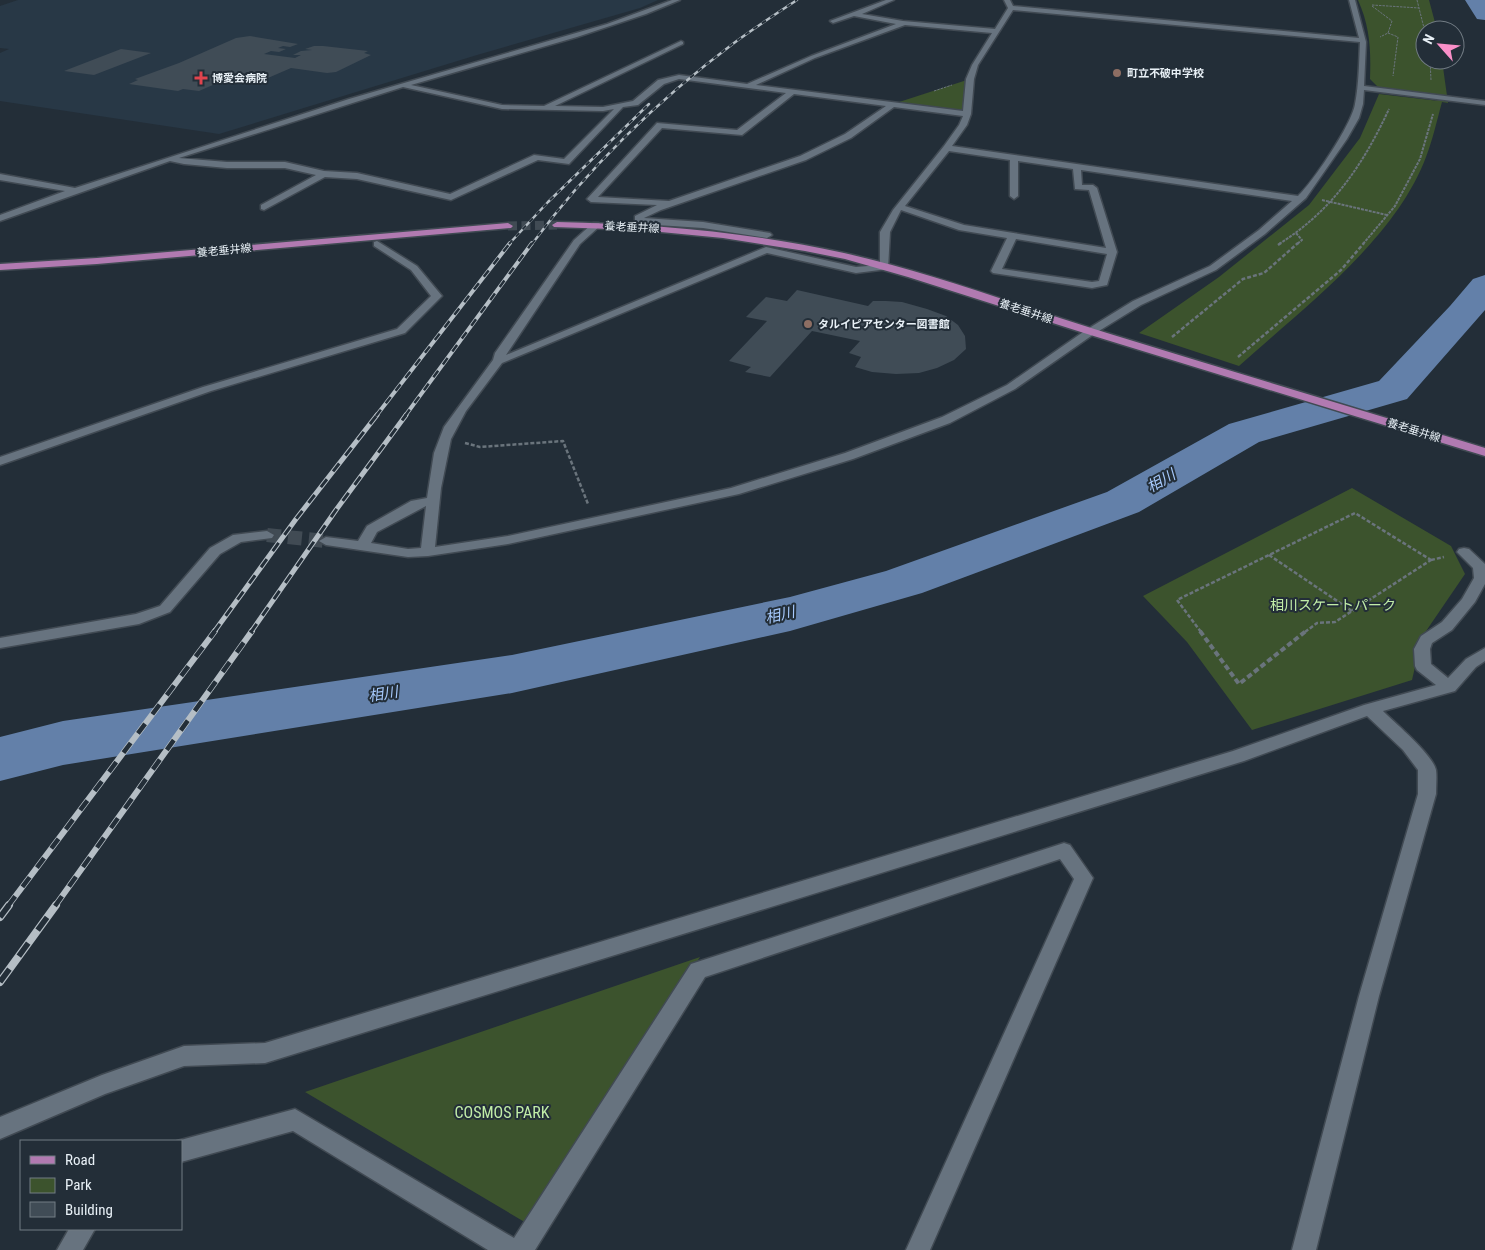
<svg xmlns="http://www.w3.org/2000/svg" width="1485" height="1250" font-family="'Roboto Condensed','Noto Sans JP',sans-serif">
<rect width="100%" height="100%" fill="#232e38"/>
<path fill="#283846" d="M 18,0 L 658,0 L 640,8 L 477,55 L 219,134 L 0,101 L 0,53 L 9,49 L 0,48 L 0,6 Z"/>
<path fill="#3c532d" d="M 1358,0 L 1429,0 L 1437,30 L 1425,30 L 1425,60 L 1442,60 L 1448,103 L 1442,102 C 1437,120 1433,139 1426,157 C 1395,240 1303,308 1239,366 L 1139,333 L 1219,277 L 1309,205 L 1360,138 L 1379,94 L 1439,101 L 1379,88 L 1370,79 C 1371,49 1370,27 1358,0 Z
M 970,79 L 967,114 L 893,104 Z
M 1352,488 L 1451,546 L 1465,574 L 1422,637 L 1412,680 L 1252,730 L 1187,642 L 1143,596 Z
M 700,957 L 528,1224 L 305,1092 Z"/>
<g fill="none" stroke-linecap="round" stroke-linejoin="round">
<path fill="#6380a9" fill-rule="evenodd" d="M 1465,0 L 1485,0 L 1485,20 L 1477,19 Z
M 1485,275 L 1485,310 L 1407,399 L 1259,442 L 1139,512 L 922,593 L 790,631 L 512,693 L 63,765 L 0,781 L 0,737 L 63,721 L 512,655 L 790,597 L 886,571 L 1107,492 L 1229,424 L 1379,381 L 1450,306 L 1473,279 Z"/>
</g>
<path fill="#404c56" d="M 250,36 L 298,44 L 290,47 L 283,46 L 278,48 L 286,49 L 279,52 L 271,51 L 264,54 L 295,58 L 301,55 L 293,55 L 301,51 L 312,50 L 305,49 L 314,46 L 323,46 L 368,51 L 364,53 L 371,55 L 336,72 L 327,73 L 291,68 L 261,81 L 231,77 L 199,91 L 183,89 L 178,91 L 129,84 L 138,80 L 135,79 L 179,63 L 236,38 Z
M 121,49 L 151,53 L 94,75 L 64,71 Z
M 797,290 L 868,306 L 873,301 L 886,301 L 902,302 L 927,309 L 946,316 L 958,325 L 965,336 L 966,349 L 954,360 L 937,368 L 919,373 L 896,374 L 872,372 L 855,367 L 861,357 L 849,353 L 860,341 L 812,331 L 770,377 L 745,372 L 751,367 L 729,361 L 767,321 L 746,317 L 766,297 L 787,301 Z"/>
<g fill="none" stroke-linecap="round" stroke-linejoin="round">
<path stroke="#414b54" stroke-width="14" stroke-dasharray="14 7" stroke-linecap="butt" d="M 267,535 L 326,541"/>
<path stroke="#414b54" stroke-width="9" stroke-dasharray="9 4.5" stroke-linecap="butt" d="M 508,226 L 557,225"/>
<defs>
<path id="minor" d="M 672,0 L 680,0 L 646,14 L 577,37 L 411,85 L 502,105 L 544,106 L 681,41 L 683,42 L 683,44 L 555,106 L 603,107 L 633,101 L 658,80 L 679,75 L 747,84 L 811,56 L 896,24 L 854,16 L 833,23 L 830,21 L 886,0 L 894,0 L 862,14 L 903,21 L 995,29 L 1008,8 L 1004,0 L 1010,0 L 1013,6 L 1359,38 L 1349,0 L 1355,0 L 1366,42 L 1364,86 L 1485,101 L 1485,105 L 1364,90 L 1363,104 L 1359,118 L 1347,139 L 1306,198 L 1265,234 L 1216,270 L 1141,305 L 1094,334 L 1015,389 L 950,423 L 853,459 L 739,494 L 508,544 L 428,556 L 408,557 L 326,545 L 319,541 L 326,537 L 358,541 L 367,526 L 411,501 L 427,498 L 434,453 L 444,427 L 493,360 L 495,353 L 574,240 L 593,223 L 599,223 L 601,225 L 580,244 L 506,355 L 766,247 L 856,267 L 880,265 L 880,232 L 893,210 L 944,146 L 959,125 L 963,116 L 894,107 L 851,138 L 806,160 L 661,210 L 644,218 L 703,222 L 770,233 L 772,235 L 767,238 L 703,228 L 642,224 L 635,220 L 635,216 L 657,205 L 591,202 L 587,199 L 657,123 L 737,130 L 786,93 L 679,79 L 664,84 L 638,105 L 623,107 L 569,164 L 538,160 L 451,200 L 357,179 L 325,177 L 264,210 L 261,209 L 261,205 L 316,175 L 285,168 L 227,168 L 184,164 L 170,161 L 0,221 L 0,215 L 65,191 L 0,180 L 0,174 L 75,188 L 349,99 L 607,24 ZM 1013,10 L 1360,42 C 1359,62 1359,84 1355,104 C 1352,124 1313,182 1298,196 L 952,146 L 967,125 L 971,114 L 974,79 L 978,65 ZM 905,25 L 992,33 L 972,65 L 966,79 L 963,111 L 756,85 L 815,58 ZM 403,87 L 502,109 L 603,111 L 614,109 L 564,159 L 534,155 L 450,194 L 357,173 L 324,171 L 285,162 L 227,162 L 179,158 ZM 794,94 L 886,106 L 845,134 L 800,156 L 669,201 L 598,197 L 662,128 L 742,135 ZM 949,151 L 1010,160 L 1010,196 L 1014,199 L 1018,196 L 1018,161 L 1073,169 L 1075,189 L 1089,190 L 1106,248 L 964,225 L 905,206 ZM 1081,170 L 1292,201 L 1259,230 L 1210,266 L 1133,301 L 1086,330 L 1007,385 L 942,417 L 845,453 L 731,488 L 508,536 L 435,547 L 441,488 L 451,439 L 466,411 L 502,363 L 767,253 L 856,273 L 888,269 L 890,232 L 901,210 L 959,230 L 1007,238 L 991,271 L 993,273 L 1092,288 L 1107,285 L 1117,252 L 1097,188 L 1093,185 L 1082,185 ZM 1016,239 L 1107,254 L 1099,281 L 1092,282 L 1002,269 ZM 426,506 L 421,548 L 408,549 L 371,543 L 377,532 Z
M 377,241 L 417,266 L 442,296 L 405,333 L 211,391 L 0,465 L 0,457 L 203,387 L 397,329 L 431,296 L 411,270 L 374,246 L 374,242 Z
M 267,531 L 274,535 L 272,538 L 241,542 L 220,554 L 170,612 L 139,624 L 0,648 L 0,638 L 136,614 L 160,606 L 210,548 L 233,535 Z
M 1464,548 L 1469,549 L 1485,564 L 1485,584 L 1475,602 L 1452,630 L 1432,643 L 1430,649 L 1431,664 L 1448,678 L 1466,659 L 1485,648 L 1485,661 L 1476,667 L 1455,691 L 1383,711 C 1395,723 1433,755 1436,770 C 1437,777 1436,786 1436,794 L 1379,996 L 1316,1250 L 1292,1250 L 1359,996 L 1418,794 L 1418,770 L 1403,750 L 1367,716 L 1244,761 L 265,1063 L 184,1066 L 105,1094 L 0,1139 L 0,1117 L 102,1075 L 184,1046 L 265,1043 L 1233,751 L 1364,705 L 1436,685 L 1417,670 L 1415,666 L 1414,649 L 1421,636 L 1442,622 L 1462,599 L 1474,578 L 1473,568 L 1457,552 L 1459,549 Z
M 1064,843 L 1070,845 L 1093,878 L 930,1250 L 906,1250 L 1074,879 L 1060,859 L 705,977 L 535,1250 L 488,1250 L 293,1131 L 181,1162 L 181,1141 L 177,1141 L 295,1109 L 514,1238 L 691,964 Z
M 69,1229 L 95,1229 L 83,1250 L 57,1250 Z"/>
<path id="major" d="M 557,222 C 654,224 749,232 844,253 C 933,273 1019,306 1107,333 C 1233,372 1359,409 1485,448 L 1485,456 L 1084,333 L 908,277 L 845,259 L 805,251 L 723,238 L 640,230 L 554,227 L 552,225 Z
M 508,223 L 513,226 L 511,228 L 97,264 L 0,270 L 0,264 L 97,258 Z"/>
</defs>
<use href="#minor" stroke="#414a53" stroke-width="3"/>
<use href="#major" stroke="#414a53" stroke-width="3"/>
<path stroke="#6a747c" stroke-width="1" stroke-dasharray="2.5 1" stroke-linecap="butt" d="M 1417,0 L 1425,32
M 1372,5 L 1419,8
M 1372,6 L 1392,21 L 1388,33 L 1380,37
M 1388,33 L 1398,37 L 1393,76
M 1430,60 L 1431,80
M 934,91 L 952,85"/>
<path stroke="#6a747c" stroke-width="2" stroke-dasharray="3 1" stroke-linecap="butt" d="M 1322,200 L 1387,215
M 1296,233 L 1302,240 L 1297,244
M 1279,244 C 1332,211 1363,165 1389,109
M 1363,244 L 1395,206 L 1420,159 L 1433,114"/>
<path stroke="#6a747c" stroke-width="2.5" stroke-dasharray="4 2" stroke-linecap="butt" d="M 1278,245 L 1281,243
M 1172,337 L 1243,279 L 1264,273 L 1298,243
M 1238,357 L 1341,270 L 1364,243
M 465,443 L 480,447 L 563,441 L 588,504
M 1269,555 L 1352,611
M 1431,560 L 1444,557
M 1201,632 L 1177,600 L 1355,513 L 1431,560
M 1305,632 L 1317,623 L 1335,622 L 1431,560"/>
<path stroke="#6a747c" stroke-width="4" stroke-dasharray="5.5 3" stroke-linecap="butt" d="M 1200,631 L 1239,684 L 1306,631"/>
<use href="#minor" fill="#67737f" fill-rule="evenodd"/>
<use href="#major" fill="#b17ab1" fill-rule="evenodd"/>
<defs>
<path id="rail-far4" d="M 509,244 L 548,202 L 649,104
M 532,244 C 587,169 659,99 734,43 C 754,28 776,14 797,0"/>
<path id="rail-far3" d="M 376,416 L 510,243
M 405,416 L 532,243"/>
<path id="rail-far2" d="M 214,632 L 296,519 L 377,415
M 251,632 L 336,510 L 406,415"/>
<path id="rail-far1" d="M 8,906 L 215,631
M 55,906 L 252,631"/>
<path id="rail" d="M 0,917 L 9,905
M 0,982 L 56,905"/>
</defs>
<use href="#rail-far4" stroke="#b5bec5" stroke-width="2.5"/>
<use href="#rail-far3" stroke="#b5bec5" stroke-width="4"/>
<use href="#rail-far2" stroke="#b5bec5" stroke-width="5"/>
<use href="#rail-far1" stroke="#b5bec5" stroke-width="6"/>
<use href="#rail" stroke="#b5bec5" stroke-width="8"/>
<use href="#rail-far4" stroke="#232e38" stroke-width="2" stroke-dasharray="5" stroke-linecap="butt"/>
<use href="#rail-far3" stroke="#232e38" stroke-width="2.5" stroke-dasharray="8" stroke-linecap="butt"/>
<use href="#rail-far2" stroke="#232e38" stroke-width="3" stroke-dasharray="10" stroke-linecap="butt"/>
<use href="#rail-far1" stroke="#232e38" stroke-width="4.5" stroke-dasharray="12" stroke-linecap="butt"/>
<use href="#rail" stroke="#232e38" stroke-width="5.5" stroke-dasharray="16" stroke-linecap="butt"/>
</g>
<g fill="#8d6e63" stroke="#232e38" stroke-width="2">
<circle cx="1117" cy="73" r="5"/>
<circle cx="808" cy="324" r="5"/>
</g>
<path fill="#e0444e" stroke="#232e38" stroke-width="2" d="M198.5 70.5h5v5h5v5h-5v5h-5v-5h-5v-5h5z"/>
<g text-anchor="middle" stroke-width="4" stroke-linejoin="round" paint-order="stroke">
<g font-size="11" font-weight="bold" fill="#e8f0f6" stroke="#232e38" text-anchor="start">
<text x="1127" y="77">町立不破中学校</text>
<text x="212" y="82">博愛会病院</text>
<text x="818" y="328">タルイピアセンター図書館</text>
</g>
<g font-size="11" fill="#e8f0f6" stroke="#232e38">
<text transform="translate(632 227) rotate(3)" y="4">養老垂井線</text>
<text transform="translate(224 250) rotate(-5)" y="4">養老垂井線</text>
<text transform="translate(1026 311) rotate(18)" y="4">養老垂井線</text>
<text transform="translate(1414 430) rotate(17)" y="4">養老垂井線</text>
</g>
<g font-size="14" fill="#c1eda7" stroke="#232e38">
<text x="1333" y="610">相川スケートパーク</text>
</g>
<g font-size="15" font-style="italic" fill="#a6c9fc" stroke="#232e38">
<text transform="translate(1161 481) rotate(-30)" y="5">相川</text>
<text transform="translate(780 615) rotate(-13)" y="5">相川</text>
<text transform="translate(383 694) rotate(-9)" y="5">相川</text>
</g>
<g font-size="16" fill="#c1eda7" stroke="#232e38">
<text x="502" y="1118">COSMOS PARK</text>
</g>
</g>
<rect x="20" y="1140" width="162" height="90" fill="#232e38" stroke="#727c84"/>
<rect x="30" y="1156" width="25" height="8" fill="#b17ab1" stroke="#727c84"/>
<text x="65" y="1165" font-size="15" fill="#e8f0f6">Road</text>
<rect x="30" y="1178" width="25" height="15" fill="#3c532d" stroke="#727c84"/>
<text x="65" y="1190" font-size="15" fill="#e8f0f6">Park</text>
<rect x="30" y="1202" width="25" height="15" fill="#404c56" stroke="#727c84"/>
<text x="65" y="1215" font-size="15" fill="#e8f0f6">Building</text>
<g transform="translate(1440 45) rotate(297)"><circle r="24" fill="#232e38" stroke="#727c84"/>
<path d="M0-4L9 19L0 12L-9 19Z" fill="#f98fc8"/>
<text y="-8" font-size="14" font-weight="bold" text-anchor="middle" fill="#e8f0f6">N</text>
</g>
</svg>
